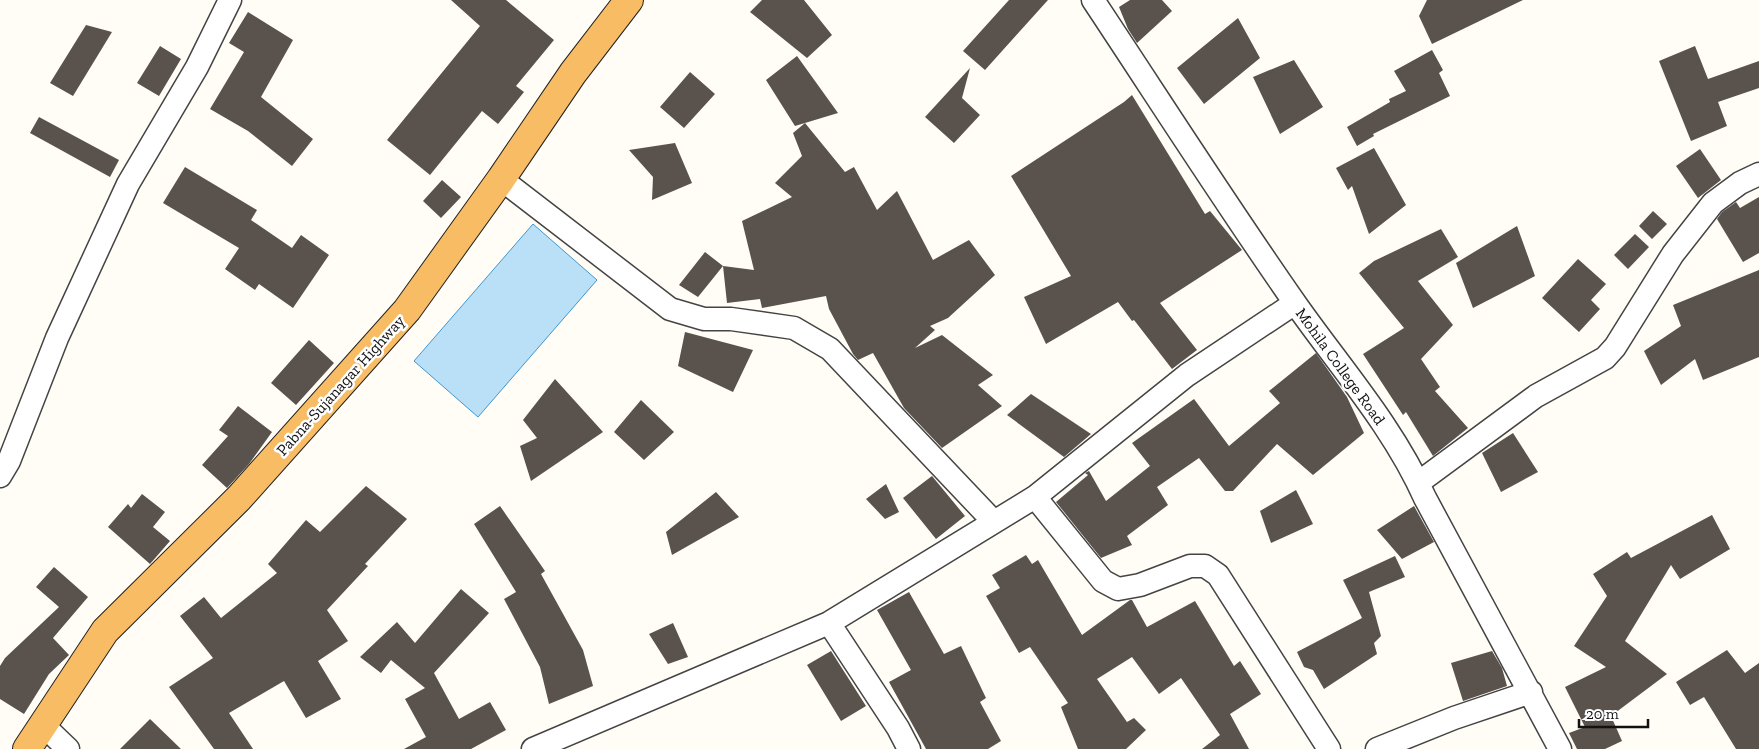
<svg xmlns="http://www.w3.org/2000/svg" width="1759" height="749" font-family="'Zilla Slab',serif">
<rect width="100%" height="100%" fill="#fffdf5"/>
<path fill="#b9e0f7" stroke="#3f96cf" d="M 533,224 L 597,280 L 478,417 L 414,361 Z"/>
<path fill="#5a524d" d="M 451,0 L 506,0 L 554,40 L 516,86 L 524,92 L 498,124 L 482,111 L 430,175 L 387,140 L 480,26 Z
M 762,0 L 804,0 L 832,35 L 807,58 L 750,12 Z
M 1009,0 L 1048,0 L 985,70 L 963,51 Z
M 1130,0 L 1162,0 L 1172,11 L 1137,43 L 1128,29 L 1119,7 Z
M 1427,0 L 1523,0 L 1432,44 L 1419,16 Z
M 248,12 L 293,40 L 261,97 L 313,139 L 292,166 L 248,131 L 210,109 L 244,52 L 229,43 Z
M 1238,18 L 1260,58 L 1204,104 L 1177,68 Z
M 86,25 L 112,32 L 73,96 L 50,83 Z
M 160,46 L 181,59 L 159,96 L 137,83 Z
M 1695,46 L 1708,79 L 1759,61 L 1759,88 L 1718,102 L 1727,126 L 1691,141 L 1659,61 Z
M 1432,50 L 1443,70 L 1439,73 L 1450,96 L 1373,134 L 1374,136 L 1357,146 L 1347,127 L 1390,102 L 1389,99 L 1406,91 L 1394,71 Z
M 797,56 L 838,113 L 795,126 L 766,80 Z
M 1294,60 L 1323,107 L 1280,134 L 1253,77 Z
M 970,68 L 962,98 L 980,115 L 954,143 L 925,117 Z
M 690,72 L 715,94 L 684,128 L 660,107 Z
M 1132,95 L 1205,214 L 1210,211 L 1242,250 L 1160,303 L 1197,350 L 1172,369 L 1134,320 L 1132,321 L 1118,302 L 1046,344 L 1024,297 L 1071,276 L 1011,176 L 1124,102 Z
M 39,117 L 119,160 L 110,177 L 30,133 Z
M 805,123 L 845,172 L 854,167 L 877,210 L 897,191 L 933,260 L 969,240 L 995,275 L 948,318 L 930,326 L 935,330 L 915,348 L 942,335 L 993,375 L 978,385 L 1002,406 L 942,448 L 904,408 L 873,353 L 858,360 L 853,354 L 829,309 L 826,296 L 762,308 L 760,299 L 727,303 L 723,266 L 754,270 L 742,221 L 792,197 L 775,183 L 802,156 L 793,133 Z
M 675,143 L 692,183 L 652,200 L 653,177 L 629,150 Z
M 1374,148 L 1406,205 L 1369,234 L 1352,186 L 1348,190 L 1336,168 Z
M 1700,149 L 1721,180 L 1698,198 L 1676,166 Z
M 185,167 L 257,210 L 251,220 L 292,248 L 301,235 L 329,255 L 293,308 L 259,284 L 255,290 L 225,269 L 239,248 L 163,203 Z
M 442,180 L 461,197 L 441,218 L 423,201 Z
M 1759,197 L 1759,253 L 1743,262 L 1717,219 L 1722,212 L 1736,202 L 1740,208 Z
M 1653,211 L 1667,224 L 1652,239 L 1639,226 Z
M 1517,226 L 1535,276 L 1473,308 L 1456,263 Z
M 1441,229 L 1458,257 L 1418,281 L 1453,325 L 1421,359 L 1440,387 L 1435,391 L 1468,428 L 1433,456 L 1406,412 L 1403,415 L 1363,354 L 1404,328 L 1359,273 L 1374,261 Z
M 1635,234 L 1649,247 L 1628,269 L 1614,255 Z
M 705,252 L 723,266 L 698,297 L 679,285 Z
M 1578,259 L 1606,284 L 1591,300 L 1600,309 L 1579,332 L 1542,298 Z
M 1759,270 L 1759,357 L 1703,380 L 1695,359 L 1661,385 L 1644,351 L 1681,326 L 1673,305 Z
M 685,332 L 753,350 L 733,392 L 678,366 Z
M 309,340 L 334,363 L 296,405 L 271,383 Z
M 1316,353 L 1347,397 L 1364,433 L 1313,475 L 1277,444 L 1233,491 L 1225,491 L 1199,458 L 1157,487 L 1168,505 L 1127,536 L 1132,545 L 1101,558 L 1056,502 L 1088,475 L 1085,473 L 1089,471 L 1106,501 L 1150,466 L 1132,443 L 1194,399 L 1229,446 L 1280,403 L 1269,391 Z
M 555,379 L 603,432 L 531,481 L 520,446 L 537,438 L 523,420 Z
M 1031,394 L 1091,434 L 1064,457 L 1007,415 Z
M 641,400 L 674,432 L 644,460 L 614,432 Z
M 238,406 L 272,432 L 249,464 L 227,488 L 202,465 L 228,436 L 219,430 Z
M 1513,433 L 1538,472 L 1501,492 L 1482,453 Z
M 932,476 L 965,516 L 936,539 L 903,498 Z
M 886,484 L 899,512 L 885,519 L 866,499 Z
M 366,486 L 407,519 L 365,564 L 368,566 L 327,610 L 348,641 L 318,661 L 341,699 L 306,718 L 284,681 L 229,713 L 253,749 L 214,749 L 169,687 L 213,658 L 180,616 L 204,597 L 221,618 L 277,573 L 268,564 L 306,520 L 320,532 Z
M 1296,490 L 1313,524 L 1271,543 L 1260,511 Z
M 716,492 L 739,517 L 672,555 L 666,532 Z
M 142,494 L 165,512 L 153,527 L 170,541 L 150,564 L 108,527 L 128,504 L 131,508 Z
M 500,506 L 545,571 L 541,574 L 583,650 L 593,686 L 549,704 L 540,667 L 504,599 L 516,592 L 474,524 Z
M 1414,506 L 1434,542 L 1402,559 L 1377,530 Z
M 1712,515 L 1730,549 L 1680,579 L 1671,565 L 1625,641 L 1667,674 L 1611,716 L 1622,741 L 1605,749 L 1577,749 L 1569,733 L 1585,727 L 1565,687 L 1606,667 L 1574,646 L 1607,596 L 1593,574 L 1627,552 L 1631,558 Z
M 1026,555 L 1032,564 L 1038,560 L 1082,635 L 1130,600 L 1132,600 L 1147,627 L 1195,601 L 1234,666 L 1240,661 L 1261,694 L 1230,714 L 1249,749 L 1202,749 L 1220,735 L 1181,678 L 1159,694 L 1132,657 L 1097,679 L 1127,722 L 1134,718 L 1146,730 L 1126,749 L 1078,749 L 1061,707 L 1068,703 L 1030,647 L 1019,653 L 986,596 L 1000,588 L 992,575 Z
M 1395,556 L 1405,577 L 1369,592 L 1381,636 L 1374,643 L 1377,654 L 1324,689 L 1313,670 L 1304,667 L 1297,652 L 1362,618 L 1343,580 Z
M 54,567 L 88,597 L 53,638 L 69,655 L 49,674 L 24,714 L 0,699 L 0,666 L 5,658 L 59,607 L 36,587 Z
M 461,589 L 489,613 L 434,673 L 459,719 L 490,702 L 506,730 L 471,749 L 404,749 L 426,737 L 405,699 L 425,688 L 391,660 L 381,673 L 360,657 L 397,622 L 415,643 Z
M 909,592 L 944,654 L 961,646 L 986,698 L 980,702 L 1001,741 L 988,749 L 926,749 L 889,682 L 911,670 L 877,610 Z
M 673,623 L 688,657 L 668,664 L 649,634 Z
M 1727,650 L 1745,673 L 1759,663 L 1759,749 L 1736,749 L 1704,697 L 1690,705 L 1676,682 Z
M 831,651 L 866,706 L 841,721 L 807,665 Z
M 1492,651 L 1502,668 L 1507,686 L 1463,701 L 1451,663 Z
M 150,719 L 181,749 L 120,749 Z"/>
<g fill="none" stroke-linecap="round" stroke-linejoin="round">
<defs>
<path id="minor" d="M 1093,0 C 1160,101 1225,203 1295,303 C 1339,366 1393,426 1425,498 L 1560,749
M 501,179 L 670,309 L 704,319 L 731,319 L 794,328 L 830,349 L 993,521
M 0,476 L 9,461 L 57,338 L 128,184 L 197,67 L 230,0
M 1418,483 L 1536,396 L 1605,358 L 1615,347 L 1673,254 L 1713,203 L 1740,183 L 1759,174
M 1035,497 L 1103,581 L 1118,589 L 1140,585 L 1190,566 L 1205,566 L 1218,575 L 1329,749
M 829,623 L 898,728 L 909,749
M 43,725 L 68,749
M 533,749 L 829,623 L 1035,497 L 1187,375 L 1295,303
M 1377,749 L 1454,718 L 1531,692"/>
<path id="trunk" d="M 27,749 L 105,631 L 239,498 L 407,310 L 501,179 L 573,73 L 629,0"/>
</defs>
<use href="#minor" stroke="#444" stroke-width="25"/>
<use href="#trunk" stroke="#222" stroke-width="30"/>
<use href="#minor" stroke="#fff" stroke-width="22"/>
<use href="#trunk" stroke="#f7bc64" stroke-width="28"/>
</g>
<g text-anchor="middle" stroke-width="5" stroke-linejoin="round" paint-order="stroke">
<g font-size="16" fill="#111" stroke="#fff">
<text transform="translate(1341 366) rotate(54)" y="6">Mohila College Road</text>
<text transform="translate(340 385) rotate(-48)" y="6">Pabna-Sujanagar Highway</text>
</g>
</g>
<path d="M1579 719v8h69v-8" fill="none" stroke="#111111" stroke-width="2.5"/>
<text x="1586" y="719" font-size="15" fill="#111111" stroke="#ffffff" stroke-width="4" paint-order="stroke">20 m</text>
</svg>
